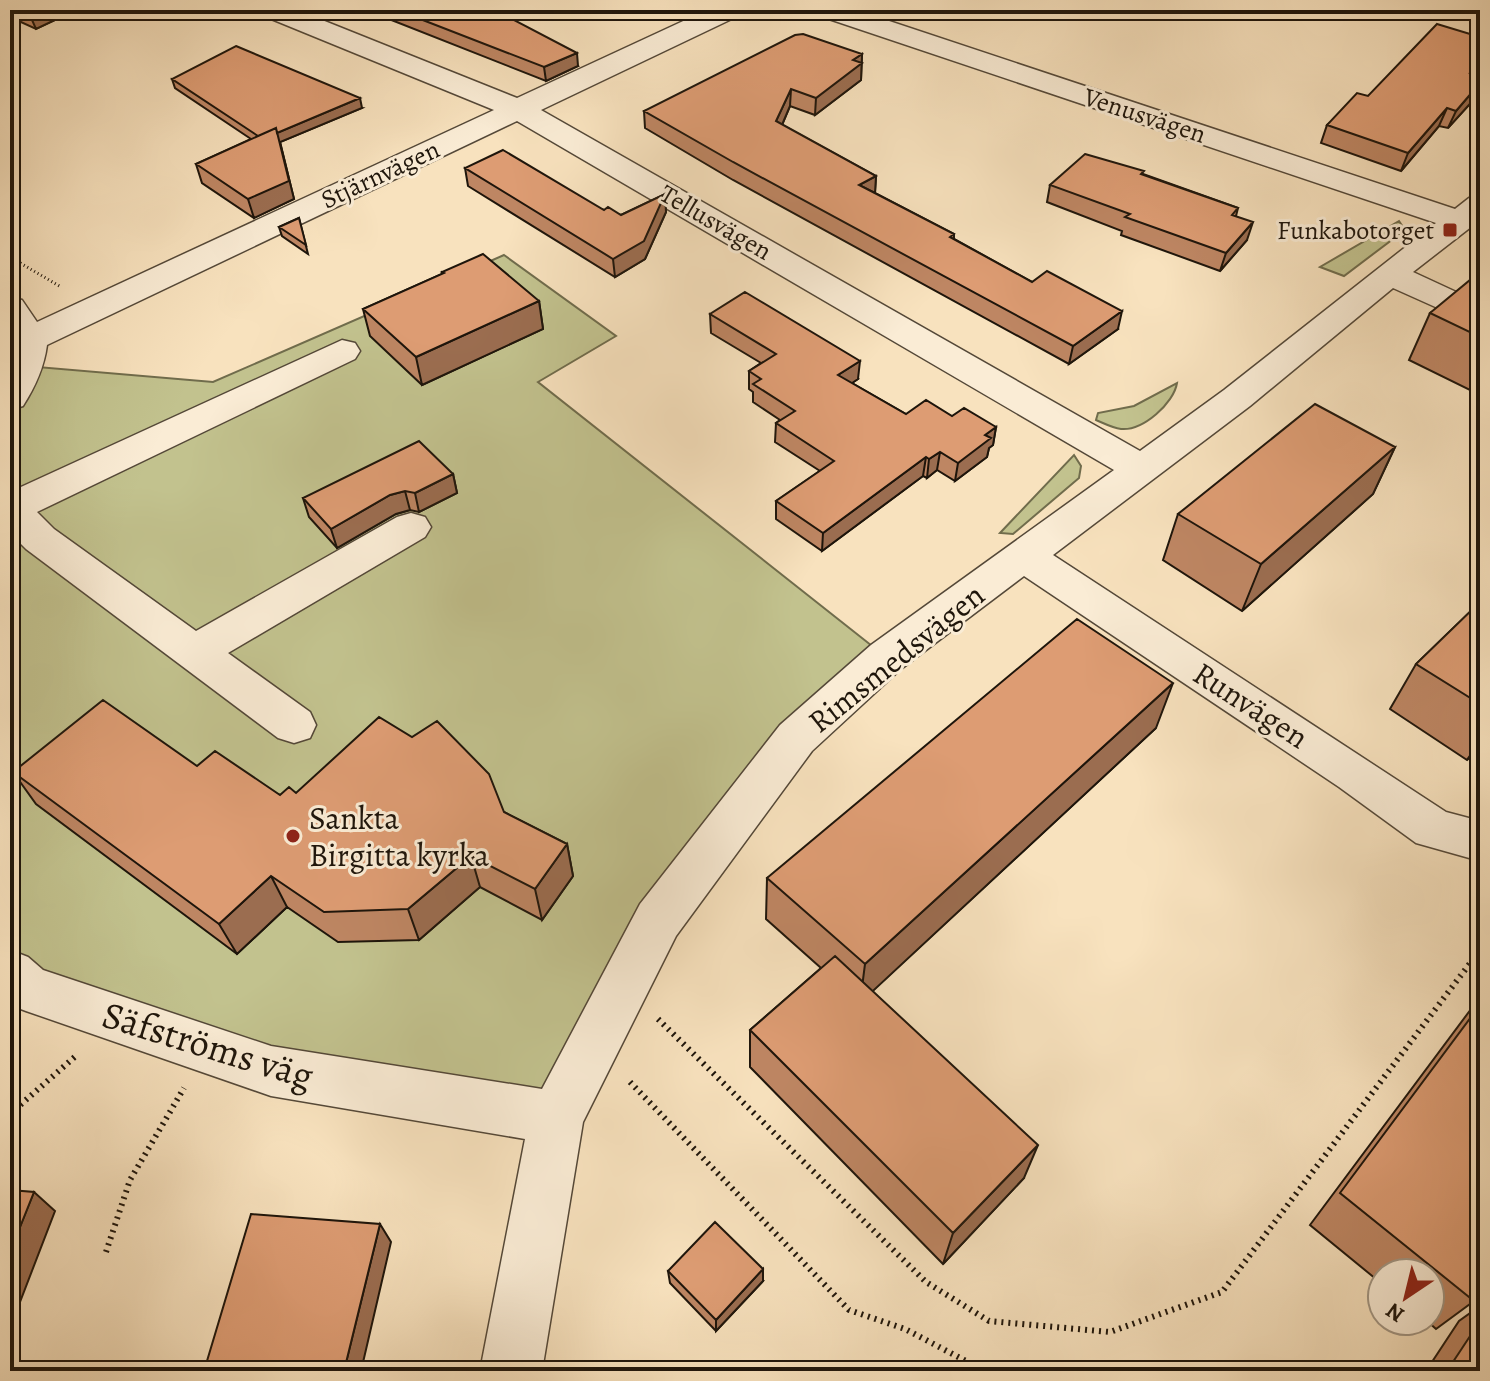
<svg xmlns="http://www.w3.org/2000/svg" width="1490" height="1381" font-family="Alegreya,serif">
<rect width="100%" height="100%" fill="#f8e2be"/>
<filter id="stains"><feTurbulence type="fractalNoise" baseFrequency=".0025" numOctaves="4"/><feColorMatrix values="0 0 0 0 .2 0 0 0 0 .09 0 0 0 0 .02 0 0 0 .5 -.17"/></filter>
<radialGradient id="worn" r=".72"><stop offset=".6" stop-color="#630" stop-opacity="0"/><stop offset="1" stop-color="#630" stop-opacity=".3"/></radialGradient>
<path fill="#c2c28e" stroke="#706c4c" stroke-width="2" d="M 1399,221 L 1405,230 L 1344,276 L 1320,267 Z
M 504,255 L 616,336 L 538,382 L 886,657 L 796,738 L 556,1118 L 365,1087 L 10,973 L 10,398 L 26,366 L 213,382 Z
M 1177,383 C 1174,403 1143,431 1121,429 C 1113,428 1103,423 1096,420 L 1098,413 L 1134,406 Z
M 1074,455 L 1081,466 L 1079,478 L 1013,534 L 1000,533 Z"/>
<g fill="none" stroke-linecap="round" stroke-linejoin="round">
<defs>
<path id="minor" d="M 260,10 L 297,10 L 517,98 L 707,10 L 742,10 L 738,16 L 541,110 L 1140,451 L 1224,390 L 1436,223 L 820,16 L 816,10 L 856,10 L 1455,209 L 1469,198 L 1480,196 L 1480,220 L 1413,272 L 1480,303 L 1480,327 L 1393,288 L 1250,406 L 1053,555 L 1446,812 L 1480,821 L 1480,861 L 1416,843 L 1339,787 L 1024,576 L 901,669 L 812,751 L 676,936 L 583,1122 L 542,1371 L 480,1371 L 525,1139 L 271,1096 L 26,1011 L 10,1005 L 10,950 L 28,957 L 43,970 L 271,1046 L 542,1089 L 640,904 L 780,725 L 871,645 L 1114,470 L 517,121 L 47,345 C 44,368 35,387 23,406 L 10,410 L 12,339 L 10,297 L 22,300 L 37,322 L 494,110 L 264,16 Z
M 342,340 L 355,343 L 360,351 L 355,359 L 37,512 L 54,529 L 196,631 L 397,517 L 411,513 L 425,517 L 431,527 L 425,537 L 228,653 L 310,712 L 316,725 L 310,738 L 294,743 L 278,738 L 26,549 L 10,533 L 10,492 Z"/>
</defs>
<use href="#minor" stroke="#544838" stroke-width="3"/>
<path stroke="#1e150b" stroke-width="3" stroke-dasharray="1 3" stroke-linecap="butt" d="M 10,257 L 61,287"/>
<path stroke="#1e150b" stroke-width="6" stroke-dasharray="2 5" stroke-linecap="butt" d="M 658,1019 L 926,1282 L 989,1321 L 1110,1332 L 1222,1292 L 1480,950
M 630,1082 L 849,1310 L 905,1329 L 985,1371
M 10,1114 L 78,1054
M 106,1252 L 130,1180 L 184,1088"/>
<use href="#minor" fill="#faecd5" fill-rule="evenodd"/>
</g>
<path fill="#be8663" stroke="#1e150b" stroke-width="2" d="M 10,10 L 76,10 L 36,29 L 10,17 Z
M 366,10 L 495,10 L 578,66 L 546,81 Z
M 600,10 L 631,10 L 619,17 Z
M 915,10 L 949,10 L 938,18 Z
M 1479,44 L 1480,71 L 1477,75 L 1478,95 L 1448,128 L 1439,126 L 1401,171 L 1321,143 L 1327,125 L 1368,96 Z
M 862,54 L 861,80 L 815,115 L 790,106 L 782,125 L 876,176 L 875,193 L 954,234 L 954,239 L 1118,329 L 1069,364 L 733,180 L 645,128 L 644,111 Z
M 172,79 L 362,108 L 280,142 L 294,199 L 254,218 L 202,183 L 196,164 L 251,139 L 175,88 Z
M 465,168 L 621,215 L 665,194 L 666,212 L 645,259 L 615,277 L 468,186 Z
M 1143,174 L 1238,208 L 1236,216 L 1247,240 L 1220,271 L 1121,235 L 1122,231 L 1047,202 L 1050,185 Z
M 299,218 L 308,254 L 282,236 L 279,227 Z
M 442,272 L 539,301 L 543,329 L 422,385 L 370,336 L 363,309 L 442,274 Z
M 1480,284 L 1480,395 L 1409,360 L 1430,313 Z
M 710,314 L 858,379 L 852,383 L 906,414 L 952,416 L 996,427 L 993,445 L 989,448 L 987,457 L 955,481 L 937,470 L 927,478 L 923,476 L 822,551 L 776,519 L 776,501 L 820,471 L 775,442 L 776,423 L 780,420 L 753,402 L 753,392 L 749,389 L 749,371 L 761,363 L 711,333 Z
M 1395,447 L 1373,494 L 1242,611 L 1163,560 L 1178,514 Z
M 453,474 L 457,493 L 419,512 L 410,510 L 396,514 L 337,548 L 309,517 L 303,498 Z
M 1480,602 L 1480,746 L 1467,760 L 1390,709 L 1416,664 Z
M 1156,728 L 872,991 L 1024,1178 L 943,1264 L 750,1067 L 750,1030 L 821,968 L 766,919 L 767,878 Z
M 197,766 L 280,795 L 296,793 L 504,812 L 567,844 L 573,876 L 542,920 L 480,887 L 419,940 L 338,942 L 287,907 L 237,954 L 36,804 L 13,772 Z
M 1480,997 L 1480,1292 L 1474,1301 L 1436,1329 L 1427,1321 L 1430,1321 L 1430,1273 L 1382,1273 L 1382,1284 L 1310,1225 Z
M 668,1271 L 763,1281 L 716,1331 L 670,1283 Z
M 1480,1306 L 1480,1371 L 1426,1371 L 1459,1321 Z"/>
<path fill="#9b6d50" stroke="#1e150b" stroke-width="2" d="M 53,10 L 76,10 L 36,29 L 32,20 Z
M 619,10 L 631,10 L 619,17 Z
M 939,10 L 949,10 L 938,18 Z
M 577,53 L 578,66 L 546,81 L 544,67 Z
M 862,54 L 861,80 L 815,115 L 816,98 L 853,60 Z
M 1480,62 L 1480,71 L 1463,90 L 1470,73 Z
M 1480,83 L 1480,89 L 1478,95 L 1448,128 L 1456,111 Z
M 791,89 L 790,106 L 776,139 L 776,121 Z
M 360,98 L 362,108 L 280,142 L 294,199 L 254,218 L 248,199 L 262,139 Z
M 1447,108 L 1439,126 L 1401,171 L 1408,153 Z
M 876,176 L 875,193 L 859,185 Z
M 665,194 L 666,212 L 645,259 L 615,277 L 613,259 Z
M 1253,222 L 1247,240 L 1220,271 L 1226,253 Z
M 539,301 L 543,329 L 422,385 L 416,357 Z
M 1122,311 L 1118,329 L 1069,364 L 1073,346 Z
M 860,361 L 858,379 L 836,394 L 838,375 Z
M 996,427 L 993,445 L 989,448 L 987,457 L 955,481 L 958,463 L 985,435 Z
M 1395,447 L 1373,494 L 1242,611 L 1261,564 Z
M 940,452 L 937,470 L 927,478 L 929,459 Z
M 926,457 L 923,476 L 822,551 L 823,533 Z
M 453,474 L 457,493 L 419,512 L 415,493 Z
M 405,491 L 410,510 L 396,514 L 337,548 L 331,529 L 390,495 Z
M 1173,683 L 1156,728 L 860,1003 L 865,964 Z
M 1480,741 L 1480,746 L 1467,760 Z
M 567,844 L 573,876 L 542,920 L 535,889 Z
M 471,856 L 480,887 L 419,940 L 408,909 Z
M 271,876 L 287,907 L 237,954 L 219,924 Z
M 1038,1145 L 1024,1178 L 943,1264 L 953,1233 Z
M 34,1192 L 55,1211 L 10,1328 L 10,1252 Z
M 380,1224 L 391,1242 L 361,1371 L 344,1371 Z
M 763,1269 L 763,1281 L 716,1331 L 716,1320 Z"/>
<path fill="#dd9c73" stroke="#1e150b" stroke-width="2" d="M 11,10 L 53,10 L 32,20 Z
M 397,10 L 495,10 L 577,53 L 544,67 Z
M 1437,24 L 1480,37 L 1480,39 L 1476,43 L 1480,45 L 1480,62 L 1470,73 L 1480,76 L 1480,83 L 1456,111 L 1447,108 L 1408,153 L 1327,125 L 1357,93 L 1368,96 Z
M 803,34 L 862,54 L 853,60 L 862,63 L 816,98 L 791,89 L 776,121 L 876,176 L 859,185 L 954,234 L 950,237 L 1032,282 L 1047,271 L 1122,311 L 1073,346 L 733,162 L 644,111 L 795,35 Z
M 236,46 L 360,98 L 277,133 L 276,128 L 258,136 L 172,79 Z
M 276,128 L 289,181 L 248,199 L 196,164 Z
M 503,150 L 604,210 L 608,207 L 621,215 L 665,194 L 644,241 L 613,259 L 465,168 Z
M 1085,154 L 1144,171 L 1141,174 L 1238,208 L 1232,215 L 1253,222 L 1226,253 L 1125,217 L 1130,214 L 1050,185 Z
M 299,218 L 306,245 L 279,227 Z
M 483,254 L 539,301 L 416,357 L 363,309 L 444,273 L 442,272 Z
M 1470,280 L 1480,284 L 1480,337 L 1430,313 Z
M 745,292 L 860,361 L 838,375 L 906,414 L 926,400 L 952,416 L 964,408 L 996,427 L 985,435 L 991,438 L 958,463 L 940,452 L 929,459 L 926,457 L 823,533 L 776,501 L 834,461 L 776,423 L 795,411 L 753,384 L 761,379 L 749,371 L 776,354 L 710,314 Z
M 1315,404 L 1395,447 L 1261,564 L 1178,514 Z
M 419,441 L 453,474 L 415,493 L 405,491 L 390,495 L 331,529 L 303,498 Z
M 1480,602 L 1480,704 L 1416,664 Z
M 1077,619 L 1173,683 L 865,964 L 767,878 Z
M 103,700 L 197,766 L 215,751 L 280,795 L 289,787 L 296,793 L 379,717 L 412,737 L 437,721 L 489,774 L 504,812 L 567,844 L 535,889 L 471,856 L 408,909 L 324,912 L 271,876 L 219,924 L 13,772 Z
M 835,956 L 1038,1145 L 953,1233 L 750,1030 Z
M 1480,1005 L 1480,1292 L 1474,1301 L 1340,1193 Z
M 10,1190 L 34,1192 L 10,1252 Z
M 251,1214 L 380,1224 L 344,1371 L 204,1371 Z
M 715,1222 L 763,1269 L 716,1320 L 668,1271 Z
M 1480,1321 L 1480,1371 L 1447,1371 Z"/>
<g fill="#8f2418" stroke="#faecd5" stroke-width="3">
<rect x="1442" y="222" width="16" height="16" rx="4"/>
<circle cx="293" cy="836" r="8"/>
</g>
<g text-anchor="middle" stroke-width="6" stroke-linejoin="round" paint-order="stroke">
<g font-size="26" fill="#1e150b" stroke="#faecd5">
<text transform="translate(1145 115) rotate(18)" y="9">Venusvägen</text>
<text transform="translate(380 174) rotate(-25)" y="9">Stjärnvägen</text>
<text transform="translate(716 222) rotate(30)" y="9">Tellusvägen</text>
</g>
<g font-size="26" fill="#1e150b" stroke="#faecd5" text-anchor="end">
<text x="1434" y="239">Funkabotorget</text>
</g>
<g font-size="32" fill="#1e150b" stroke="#faecd5">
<text transform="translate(896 658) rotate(-39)" y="11">Rimsmedsvägen</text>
<text transform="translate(1251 705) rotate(33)" y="11">Runvägen</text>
</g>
<g font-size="32" fill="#1e150b" stroke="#faecd5" text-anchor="start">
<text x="309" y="829">Sankta<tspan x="309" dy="37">Birgitta kyrka</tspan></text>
</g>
<g font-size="38" fill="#1e150b" stroke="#faecd5">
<text transform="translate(208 1045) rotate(17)" y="13">Säfströms väg</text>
</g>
</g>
<rect width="1490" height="1381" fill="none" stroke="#f8e2be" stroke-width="40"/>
<rect x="12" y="12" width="1466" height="1357" fill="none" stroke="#1e150b" stroke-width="4"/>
<rect x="20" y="20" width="1450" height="1341" fill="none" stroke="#1e150b" stroke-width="2"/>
<g transform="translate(1406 1297) rotate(215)"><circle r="38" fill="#faecd5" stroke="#a29684" stroke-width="2"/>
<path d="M0-6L14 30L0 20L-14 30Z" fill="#8f2418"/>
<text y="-12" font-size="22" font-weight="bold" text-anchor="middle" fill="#1e150b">N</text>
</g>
<rect width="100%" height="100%" filter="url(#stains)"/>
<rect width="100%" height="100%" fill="url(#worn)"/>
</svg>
